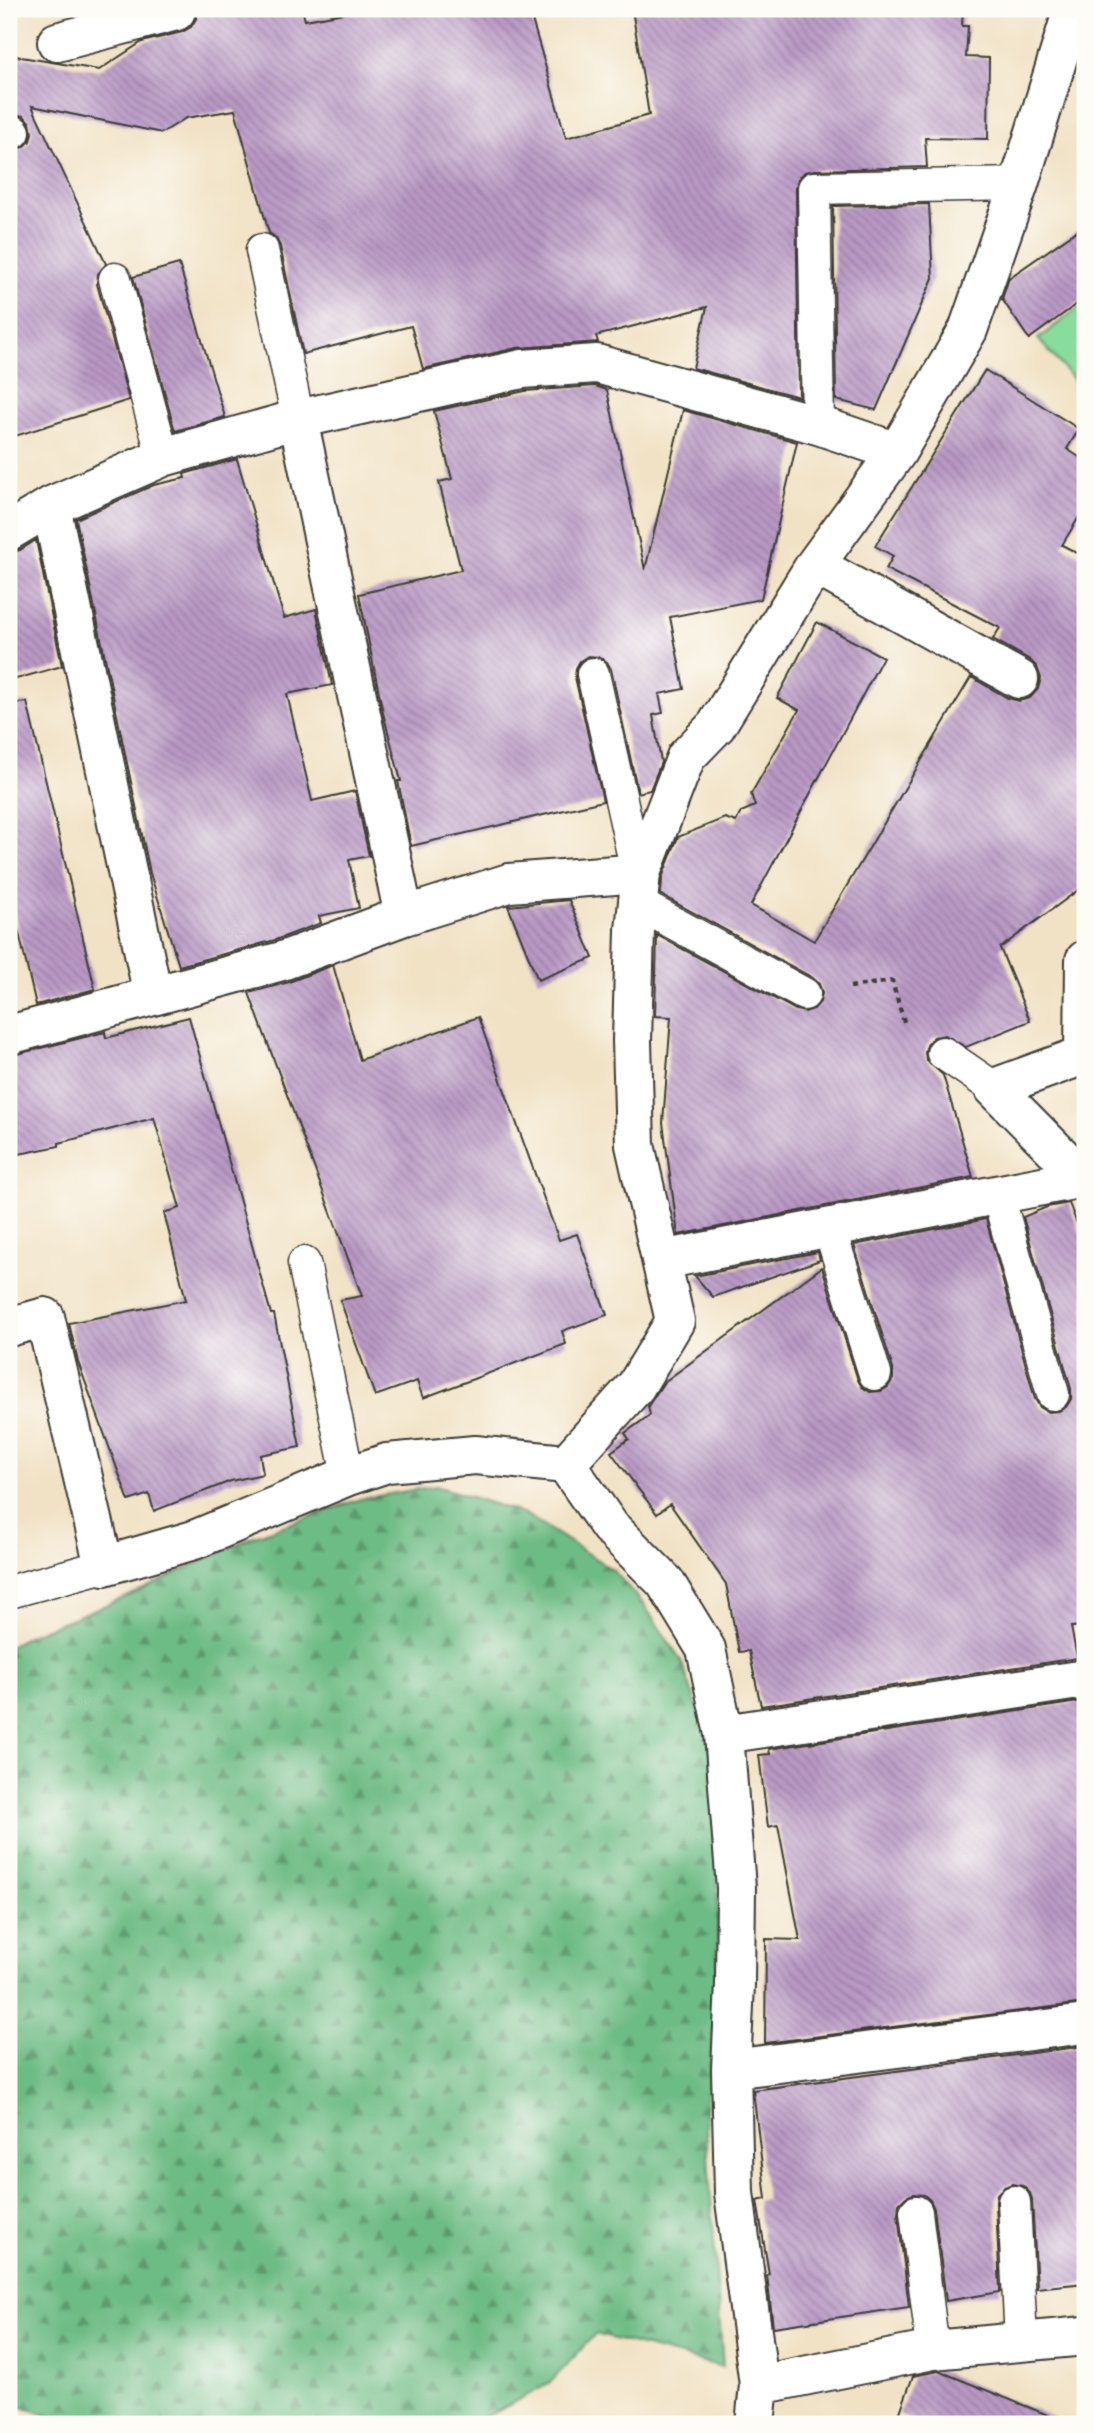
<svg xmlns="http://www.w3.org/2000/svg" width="1094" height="2433" font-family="Mali,sans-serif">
<defs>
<pattern id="forest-firs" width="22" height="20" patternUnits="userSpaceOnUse" patternTransform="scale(1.75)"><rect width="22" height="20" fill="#6ebc85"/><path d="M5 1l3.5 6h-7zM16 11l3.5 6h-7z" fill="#5a986c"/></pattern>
<pattern id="building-back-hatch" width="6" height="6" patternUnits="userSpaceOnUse" patternTransform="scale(1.75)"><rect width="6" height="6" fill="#b999c5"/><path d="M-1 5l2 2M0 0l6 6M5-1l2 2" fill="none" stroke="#967c9f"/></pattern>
</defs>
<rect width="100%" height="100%" fill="#fdfcf7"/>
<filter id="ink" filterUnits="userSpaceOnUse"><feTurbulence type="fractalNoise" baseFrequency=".0143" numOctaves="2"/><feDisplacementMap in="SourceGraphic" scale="14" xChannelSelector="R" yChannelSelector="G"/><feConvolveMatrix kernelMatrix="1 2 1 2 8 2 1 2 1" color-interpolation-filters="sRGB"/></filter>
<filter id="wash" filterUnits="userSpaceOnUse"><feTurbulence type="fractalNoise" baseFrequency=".00686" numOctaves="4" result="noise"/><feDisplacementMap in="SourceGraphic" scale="28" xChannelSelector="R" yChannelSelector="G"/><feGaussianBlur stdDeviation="1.57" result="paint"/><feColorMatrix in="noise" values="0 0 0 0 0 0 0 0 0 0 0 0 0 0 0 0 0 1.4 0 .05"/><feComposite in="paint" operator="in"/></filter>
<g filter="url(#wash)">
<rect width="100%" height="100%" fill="#f1e2c5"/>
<path fill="url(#forest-firs)" stroke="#456c50" stroke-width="2" d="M 436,1486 L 525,1514 L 613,1570 L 644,1605 L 681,1660 L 710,1744 L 718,1844 L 717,1987 L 705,2114 L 723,2367 L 595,2334 L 550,2383 L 496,2412 L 466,2424 L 72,2424 L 9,2402 L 9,1646 L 29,1635 L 129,1596 L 252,1537 L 360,1499 Z"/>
<path fill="#88dc9e" stroke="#527c5d" stroke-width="2" d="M 1085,303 L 1085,392 L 1038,339 Z"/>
<g id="blocks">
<path fill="url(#building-back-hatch)" d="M 197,9 L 302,9 L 305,20 L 366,9 L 529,9 L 566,138 L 649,115 L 632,9 L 963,9 L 962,26 L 968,26 L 966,57 L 989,58 L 988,139 L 925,138 L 927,167 L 814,170 L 805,172 L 798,179 L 796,188 L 799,397 L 693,368 L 707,307 L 596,336 L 598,342 L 517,348 L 423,369 L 411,326 L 303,354 L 280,246 L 276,238 L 269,233 L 235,110 L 186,118 L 162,133 L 32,106 L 106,264 L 98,274 L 97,284 L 129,400 L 9,438 L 9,150 L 24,147 L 30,141 L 32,133 L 30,123 L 24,116 L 9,114 L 9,55 L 99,70 L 142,42 L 182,32 L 191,27 L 197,17 Z
M 929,204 L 933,278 L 876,410 L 836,400 L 833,206 Z
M 1085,225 L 1085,298 L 1029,339 L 1002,299 L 1009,278 Z
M 179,264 L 225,417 L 175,431 L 133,277 Z
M 985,370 L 1079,429 L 1067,449 L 1085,461 L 1085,507 L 1062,545 L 1085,557 L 1085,885 L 1000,948 L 1030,1021 L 966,1047 L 945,1035 L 934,1037 L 928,1043 L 925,1051 L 926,1060 L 943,1075 L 973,1177 L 678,1235 L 663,1123 L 671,1017 L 655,1016 L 657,935 L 796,1010 L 805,1012 L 814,1009 L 820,1002 L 822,993 L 819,984 L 813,978 L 661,895 L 662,878 L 678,837 L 725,818 L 736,822 L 741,812 L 755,806 L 751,794 L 799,710 L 777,698 L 817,622 L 883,657 L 751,905 L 814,941 L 971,677 L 1008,698 L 1019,701 L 1030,698 L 1038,689 L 1041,678 L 1037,667 L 1030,660 L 993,639 L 1000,628 L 886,569 L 893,556 L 875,546 Z
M 595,386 L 607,390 L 645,570 L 683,410 L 797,442 L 761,599 L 670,617 L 684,689 L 659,694 L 663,713 L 653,715 L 661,762 L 650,790 L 638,793 L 611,669 L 607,662 L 599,657 L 588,656 L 580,661 L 576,668 L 575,677 L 603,801 L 411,846 L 398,781 L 401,781 L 383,713 L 359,594 L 461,570 L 439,482 L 452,479 L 434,411 L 525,391 Z
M 237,459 L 284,618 L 316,609 L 332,685 L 287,694 L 312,801 L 355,791 L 369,856 L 349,860 L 359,908 L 319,916 L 321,923 L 275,940 L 179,966 L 150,873 L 76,519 L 154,485 L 185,478 L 184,474 Z
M 36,540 L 62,666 L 9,681 L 9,553 L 20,550 Z
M 27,702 L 95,989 L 36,1005 L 9,891 L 9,704 Z
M 569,900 L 593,958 L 538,980 L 508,906 Z
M 333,965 L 360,1060 L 478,1017 L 559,1240 L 577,1234 L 607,1315 L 562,1331 L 566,1344 L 423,1398 L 417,1381 L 375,1396 L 340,1300 L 362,1296 L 249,993 L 289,982 Z
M 189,1017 L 271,1314 L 274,1314 L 300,1447 L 260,1455 L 263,1474 L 231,1481 L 154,1511 L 149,1494 L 129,1501 L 78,1362 L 69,1323 L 186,1300 L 164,1213 L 180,1208 L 154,1118 L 59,1143 L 59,1146 L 9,1156 L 9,1056 L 105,1032 L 106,1038 Z
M 1069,1203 L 1085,1245 L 1085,1626 L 1071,1627 L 1077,1658 L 761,1706 L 749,1651 L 739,1652 L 726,1584 L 670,1504 L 657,1514 L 611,1452 L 629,1439 L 625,1433 L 650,1415 L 648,1406 L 664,1382 L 822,1267 L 858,1380 L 862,1387 L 870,1392 L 881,1391 L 888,1387 L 893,1379 L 893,1369 L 854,1245 L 986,1219 L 1035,1399 L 1040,1407 L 1048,1412 L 1059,1411 L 1066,1407 L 1071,1399 L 1071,1389 L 1023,1217 L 1047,1207 Z
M 818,1252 L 820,1260 L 713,1297 L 695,1276 Z
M 1085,1701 L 1085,2003 L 765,2043 L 766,1939 L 800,1940 L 778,1825 L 768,1827 L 759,1755 L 770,1754 L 769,1749 Z
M 1085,2046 L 1085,2283 L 1037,2288 L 1032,2200 L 1030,2193 L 1023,2186 L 1012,2184 L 1004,2187 L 997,2194 L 996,2202 L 1000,2292 L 946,2301 L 934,2209 L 930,2200 L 924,2195 L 913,2194 L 906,2197 L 899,2204 L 898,2214 L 909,2307 L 773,2327 L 767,2275 L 769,2274 L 757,2201 L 766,2199 L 753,2090 Z
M 939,2371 L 1065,2422 L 1064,2424 L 923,2424 L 899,2415 L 913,2376 Z"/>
</g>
</g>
<g filter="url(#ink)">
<use href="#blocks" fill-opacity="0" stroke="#3c3a35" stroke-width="2"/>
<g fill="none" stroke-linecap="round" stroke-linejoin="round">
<defs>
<path id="service" d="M 9,132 L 14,132
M 262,250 L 298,419
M 115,279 L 163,457
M 818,425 L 814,188 L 1019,184
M 593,674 L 632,849 L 641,873
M 637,903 L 804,994
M 943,1053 L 994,1088
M 998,1195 L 1053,1394
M 829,1227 L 875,1374
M 304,1263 L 348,1476
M 9,1592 L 104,1566
M 1014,2202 L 1021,2341
M 916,2212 L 933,2350"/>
<path id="minor" d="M 57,42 L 176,11
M 298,419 L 404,916
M 51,506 L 153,996
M 9,531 L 51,506 L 163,457 L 298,419 L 522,369 L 597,364 L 818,425 L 897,452
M 815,565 L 1019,679
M 9,1035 L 282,961 L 404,916 L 509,883 L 641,873
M 1083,1178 L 994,1088 L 1084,1055 L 1085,960
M 662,1260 L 1083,1178
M 9,1327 L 45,1317 L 104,1566 L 194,1540 L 348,1476 L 387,1463 L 475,1455 L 566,1464 L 610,1527 L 665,1582 L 706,1649 L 724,1734 L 736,1888 L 735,1984 L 731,2069 L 734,2193 L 759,2385
M 566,1464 L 636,1386 L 675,1321 L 635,1145 L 632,1041 L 635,930 L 641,873 L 686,757 L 716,726 L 815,565 L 897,452 L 968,330 L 1019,184 L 1073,9
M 724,1734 L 1085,1679
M 731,2069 L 1085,2024
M 755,2424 L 759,2385 L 933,2350 L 1085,2336"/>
</defs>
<use href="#service" stroke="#3c3a35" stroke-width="35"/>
<use href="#minor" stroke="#3c3a35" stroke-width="42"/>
<path stroke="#3c3a35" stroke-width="4.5" stroke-dasharray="5 5" stroke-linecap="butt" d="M 850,987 L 892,981 L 905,1025"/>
<use href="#service" stroke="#fff" stroke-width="32"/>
<use href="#minor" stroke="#fff" stroke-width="38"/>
</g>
</g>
<rect width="1094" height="2433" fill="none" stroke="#fdfcf7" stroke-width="35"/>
</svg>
